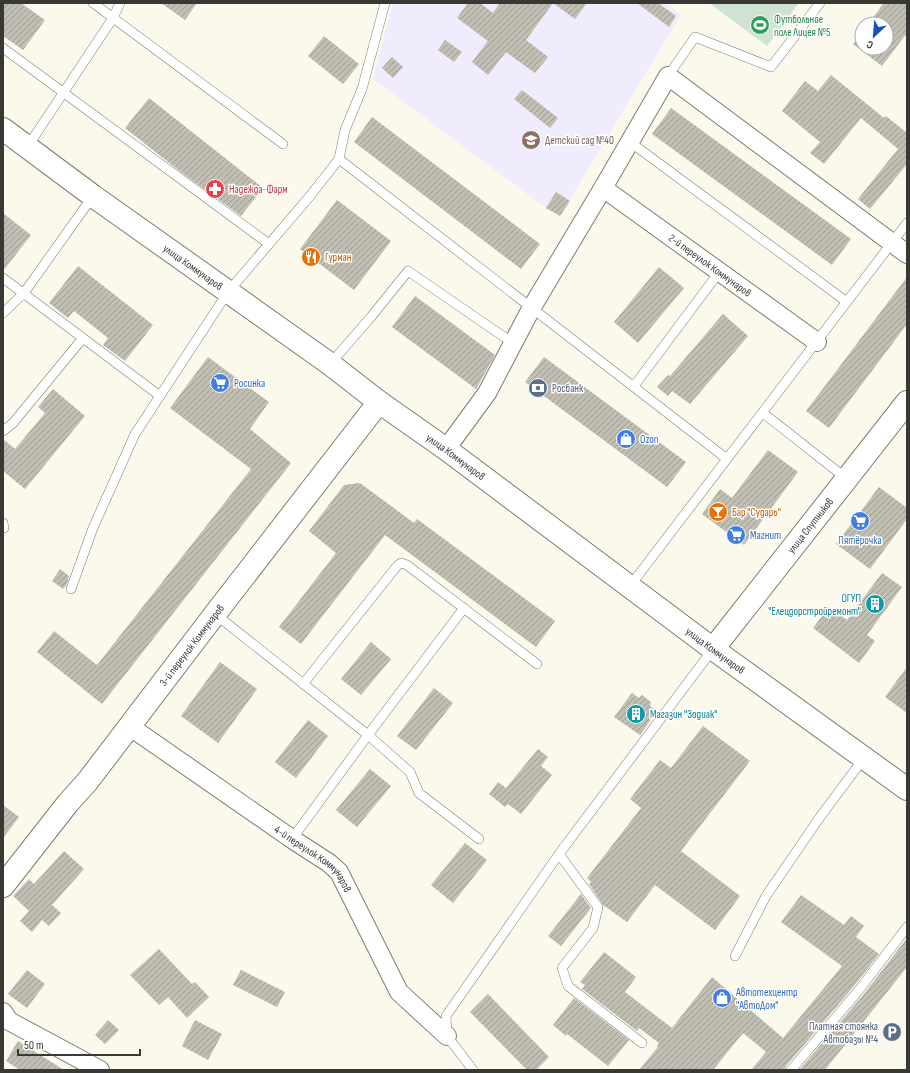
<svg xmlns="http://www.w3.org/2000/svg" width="910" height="1073" font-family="'Sofia Sans Condensed',sans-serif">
<defs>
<pattern id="building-hatch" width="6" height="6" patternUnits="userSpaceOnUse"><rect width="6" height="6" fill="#c1bfb4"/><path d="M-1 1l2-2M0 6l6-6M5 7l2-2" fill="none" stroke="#9e9c93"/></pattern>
</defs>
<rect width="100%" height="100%" fill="#fbf9ec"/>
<path fill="#f0ebfd" d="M 393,3 L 665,3 L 681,15 L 560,216 L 546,208 L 373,79 Z"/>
<path fill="#d0e2d1" d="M 709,3 L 799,3 L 767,46 Z"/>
<path fill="url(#building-hatch)" d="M 3,3 L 21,3 L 45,20 L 23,50 L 3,36 Z
M 161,3 L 197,3 L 185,20 Z
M 468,3 L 480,3 L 493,13 L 500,3 L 587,3 L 575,19 L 553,3 L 526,40 L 548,57 L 535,73 L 506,52 L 488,75 L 472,62 L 488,41 L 457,18 Z
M 637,3 L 658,3 L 676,16 L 669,27 Z
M 884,3 L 907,3 L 907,33 L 882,66 L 853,44 L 862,32 L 862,48 L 886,48 L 886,24 L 868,24 Z
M 324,36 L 359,64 L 343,84 L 308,56 Z
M 445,40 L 462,52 L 454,62 L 438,50 Z
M 392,57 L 403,67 L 393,78 L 382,68 Z
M 831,75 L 884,118 L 886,116 L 907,133 L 907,164 L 870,209 L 858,199 L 898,149 L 861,118 L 824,164 L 810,153 L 820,142 L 782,111 L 805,81 L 818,91 Z
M 522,90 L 558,118 L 550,128 L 514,99 Z
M 149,98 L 263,188 L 241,216 L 186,176 L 125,128 Z
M 671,108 L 851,239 L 832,265 L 652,134 Z
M 372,117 L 540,244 L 521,269 L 354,142 Z
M 556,192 L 570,201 L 560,216 L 546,208 Z
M 337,200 L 391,241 L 354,290 L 300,249 Z
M 3,213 L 31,235 L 3,271 Z
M 78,266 L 153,325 L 125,361 L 103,345 L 108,338 L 74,311 L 68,318 L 49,303 Z
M 659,267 L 684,288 L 638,343 L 614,322 Z
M 907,277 L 907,324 L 829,428 L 806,411 Z
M 415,296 L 495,355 L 476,389 L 392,327 Z
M 723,314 L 748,336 L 690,404 L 672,391 L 668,396 L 657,387 L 668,375 L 670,376 Z
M 208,357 L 269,402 L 250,429 L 291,463 L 102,704 L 37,652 L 54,631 L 97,665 L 251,469 L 170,408 Z
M 544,357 L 686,462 L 667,487 L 525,382 Z
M 53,389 L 85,416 L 25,489 L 3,471 L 3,439 L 15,449 L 45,413 L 38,407 Z
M 768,450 L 798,472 L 744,545 L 702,514 L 720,489 L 732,498 Z
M 360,483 L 414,523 L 417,519 L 555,621 L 536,647 L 385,535 L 301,644 L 279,627 L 336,553 L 309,531 L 344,485 Z
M 879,487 L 907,508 L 907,519 L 870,569 L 836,544 Z
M 60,569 L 69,576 L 67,584 L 63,589 L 52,581 Z
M 882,573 L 902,587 L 867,635 L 875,641 L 859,663 L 813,628 L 829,607 L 847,620 Z
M 371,642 L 391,659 L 361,695 L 341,679 Z
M 220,662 L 257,689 L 218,743 L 181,716 Z
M 907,667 L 907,713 L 885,697 Z
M 434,688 L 453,703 L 416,750 L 397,736 Z
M 632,693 L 639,698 L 642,695 L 651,702 L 650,706 L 657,711 L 640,735 L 614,717 Z
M 308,720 L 328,736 L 296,778 L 275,762 Z
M 703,726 L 750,761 L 681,851 L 740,896 L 715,930 L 655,885 L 627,922 L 603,905 L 589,884 L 591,882 L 587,878 L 641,808 L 630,799 L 660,760 L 671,768 Z
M 538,749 L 548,757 L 541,766 L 552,775 L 521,814 L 508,804 L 505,807 L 489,794 L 498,782 L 506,788 Z
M 370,769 L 391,786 L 357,827 L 336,810 Z
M 3,805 L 19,817 L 3,838 Z
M 465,843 L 487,860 L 453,903 L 431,885 Z
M 64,851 L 84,869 L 52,905 L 61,913 L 49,926 L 42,920 L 32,932 L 20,921 L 29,911 L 13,896 L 29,879 L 34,884 Z
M 581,894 L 591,908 L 561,946 L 548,936 Z
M 801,895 L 844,925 L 851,916 L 864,926 L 856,937 L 879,954 L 854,986 L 786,1066 L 785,1070 L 751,1070 L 766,1052 L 743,1033 L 713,1070 L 639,1070 L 658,1047 L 657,1046 L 659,1043 L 639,1028 L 637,1031 L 582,989 L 585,985 L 580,982 L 604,952 L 636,977 L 625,992 L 672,1028 L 712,977 L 783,1038 L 842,966 L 781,922 Z
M 907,938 L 907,967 L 825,1070 L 799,1070 L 864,994 Z
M 159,949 L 192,984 L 195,982 L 209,997 L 187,1018 L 168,997 L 159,1005 L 130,975 Z
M 27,970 L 45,984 L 27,1008 L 8,994 Z
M 241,970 L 285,992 L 277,1007 L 233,985 Z
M 488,994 L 549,1057 L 536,1070 L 527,1070 L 470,1012 Z
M 574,998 L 629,1040 L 608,1066 L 567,1034 L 566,1036 L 553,1025 Z
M 108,1020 L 119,1030 L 105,1044 L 95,1035 Z
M 195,1020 L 222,1034 L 208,1060 L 182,1046 Z
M 18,1041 L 64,1070 L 20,1070 L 6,1061 Z"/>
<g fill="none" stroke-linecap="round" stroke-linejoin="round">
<defs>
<path id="service" d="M 93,3 L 283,144
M 3,48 L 269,244
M 668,76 L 695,37 L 771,67 L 820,3
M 630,142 L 847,302
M 28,146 L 113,18 L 120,3
M 339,159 L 727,459
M 3,278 L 160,396
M 3,313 L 24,293 L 93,196
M 330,364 L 371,317 L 408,271 L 513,343
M 634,386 L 720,271
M 763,413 L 847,479
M 3,431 L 13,423 L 83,338
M 3,523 L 4,528
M 630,586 L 907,223
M 71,589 L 93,528 L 135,434 L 228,292 L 310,196 L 339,159 L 345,130 L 362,89 L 385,3
M 215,614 L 368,735 L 410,772 L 419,793 L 479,839
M 303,684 L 397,566 L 401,563 L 407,565 L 537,664
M 292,839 L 368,735 L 464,608
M 559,854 L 598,907 L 593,928 L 562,968 L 568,986 L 642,1043
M 735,956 L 766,896 L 820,817 L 864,758
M 473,1070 L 447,1036 L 446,1016 L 559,854 L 713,649
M 791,1070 L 859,990 L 907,927"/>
<g id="minor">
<path id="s1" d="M 603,188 L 817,342"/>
<path d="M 446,449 L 487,393 L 532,307 L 603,188 L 668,76 L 907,254"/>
<path id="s2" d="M 129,726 L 292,839 L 329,863 L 339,872 L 399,992 L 447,1036"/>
<path d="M 3,1012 L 9,1021 L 100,1070"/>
</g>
<g id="tertiary">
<path id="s3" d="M 713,649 L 907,402"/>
<path id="s4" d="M 3,886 L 68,803 L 87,782 L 215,614 L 379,402"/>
</g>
<g id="secondary">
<path id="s5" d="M 3,129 L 93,196 L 330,364 L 379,402 L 446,449 L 713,649 L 907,789"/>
</g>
</defs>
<use href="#service" stroke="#7e7c71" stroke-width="10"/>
<use href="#minor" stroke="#7e7c71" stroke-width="20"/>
<use href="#tertiary" stroke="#7e7c71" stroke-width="24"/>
<use href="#secondary" stroke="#7e7c71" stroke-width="24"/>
<use href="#service" stroke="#fff" stroke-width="9"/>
<use href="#minor" stroke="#fff" stroke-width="18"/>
<use href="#tertiary" stroke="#fff" stroke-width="22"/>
<use href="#secondary" stroke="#fff" stroke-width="22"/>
</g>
<defs>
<symbol id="stadium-disc" viewBox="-11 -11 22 22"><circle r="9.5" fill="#2e9e5b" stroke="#fff"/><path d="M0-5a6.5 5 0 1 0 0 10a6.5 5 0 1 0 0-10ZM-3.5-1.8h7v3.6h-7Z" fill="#fff"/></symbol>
<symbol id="school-disc" viewBox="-11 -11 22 22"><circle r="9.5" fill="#8d6e63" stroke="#fff"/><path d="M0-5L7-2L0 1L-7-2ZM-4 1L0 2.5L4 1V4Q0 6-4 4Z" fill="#fff"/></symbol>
<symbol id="pharmacy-disc" viewBox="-11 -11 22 22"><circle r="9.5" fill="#e0444e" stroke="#fff"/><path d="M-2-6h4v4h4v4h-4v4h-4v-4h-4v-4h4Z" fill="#fff"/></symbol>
<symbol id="restaurant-disc" viewBox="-11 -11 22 22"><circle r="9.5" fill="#e8710a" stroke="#fff"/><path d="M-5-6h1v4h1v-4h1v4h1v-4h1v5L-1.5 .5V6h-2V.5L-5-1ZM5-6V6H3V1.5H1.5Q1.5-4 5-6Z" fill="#fff"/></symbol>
<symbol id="supermarket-disc" viewBox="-11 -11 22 22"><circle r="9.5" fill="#3f7fe0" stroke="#fff"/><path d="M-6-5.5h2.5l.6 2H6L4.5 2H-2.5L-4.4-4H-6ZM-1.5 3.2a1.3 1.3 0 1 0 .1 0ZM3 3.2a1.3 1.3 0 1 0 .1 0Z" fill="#fff"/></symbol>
<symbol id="bank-disc" viewBox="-11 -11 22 22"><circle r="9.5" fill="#5c6f8a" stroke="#fff"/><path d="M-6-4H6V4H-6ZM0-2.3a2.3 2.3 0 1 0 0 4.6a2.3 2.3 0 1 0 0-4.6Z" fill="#fff"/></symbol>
<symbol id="shop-disc" viewBox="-11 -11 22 22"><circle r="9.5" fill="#3f7fe0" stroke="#fff"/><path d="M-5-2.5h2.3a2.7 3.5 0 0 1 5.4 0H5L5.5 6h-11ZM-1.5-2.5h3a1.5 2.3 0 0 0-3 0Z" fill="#fff"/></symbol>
<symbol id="bar-disc" viewBox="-11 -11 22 22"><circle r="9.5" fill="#e8710a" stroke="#fff"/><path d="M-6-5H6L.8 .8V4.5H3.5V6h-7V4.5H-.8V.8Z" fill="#fff"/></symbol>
<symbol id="building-disc" viewBox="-11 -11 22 22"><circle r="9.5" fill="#0f9aa8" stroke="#fff"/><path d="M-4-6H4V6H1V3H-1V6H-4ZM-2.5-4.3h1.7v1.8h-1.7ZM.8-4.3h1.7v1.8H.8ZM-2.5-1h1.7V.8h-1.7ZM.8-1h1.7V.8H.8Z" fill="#fff"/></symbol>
<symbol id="parking-disc" viewBox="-11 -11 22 22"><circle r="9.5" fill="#5c6f8a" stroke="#fff"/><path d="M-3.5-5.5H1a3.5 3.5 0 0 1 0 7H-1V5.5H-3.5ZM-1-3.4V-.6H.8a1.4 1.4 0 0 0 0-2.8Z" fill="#fff"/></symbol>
</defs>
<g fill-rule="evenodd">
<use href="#stadium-disc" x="749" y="14" width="22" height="22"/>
<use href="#school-disc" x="520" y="129" width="22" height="22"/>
<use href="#pharmacy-disc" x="204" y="178" width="22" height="22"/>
<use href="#restaurant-disc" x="300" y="246" width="22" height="22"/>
<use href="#supermarket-disc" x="209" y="372" width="22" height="22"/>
<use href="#bank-disc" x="527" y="377" width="22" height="22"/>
<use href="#shop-disc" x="615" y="428" width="22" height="22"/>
<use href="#bar-disc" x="707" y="501" width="22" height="22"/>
<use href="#supermarket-disc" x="849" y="510" width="22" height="22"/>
<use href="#supermarket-disc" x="725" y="524" width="22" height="22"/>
<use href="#building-disc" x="864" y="593" width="22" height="22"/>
<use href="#building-disc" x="625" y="703" width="22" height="22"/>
<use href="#shop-disc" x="711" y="987" width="22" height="22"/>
<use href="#parking-disc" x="881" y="1021" width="22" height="22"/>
</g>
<g text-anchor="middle" stroke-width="3" stroke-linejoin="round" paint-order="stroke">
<g font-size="11" fill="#27864d" stroke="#fff" text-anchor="start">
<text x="774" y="23">Футбольное<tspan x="774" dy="13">поле Лицея №5</tspan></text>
</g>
<g font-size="11" fill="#785e54" stroke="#fff" text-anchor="start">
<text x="545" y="144">Детский сад №40</text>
</g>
<g font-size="11" fill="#be3a42" stroke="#fff" text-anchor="start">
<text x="229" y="193">Надежда-Фарм</text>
</g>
<g font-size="11" fill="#c56008" stroke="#fff" text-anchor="start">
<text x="325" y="261">Гурман</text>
<text x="732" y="516">Бар "Сударь"</text>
</g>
<g font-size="11" fill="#393934" stroke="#fff">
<text dy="4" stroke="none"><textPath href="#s1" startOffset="132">2-й переулок Коммунаров</textPath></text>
<text dy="4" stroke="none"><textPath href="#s5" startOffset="235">улица Коммунаров</textPath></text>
<text dy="4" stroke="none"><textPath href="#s5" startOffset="559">улица Коммунаров</textPath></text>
<text dy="4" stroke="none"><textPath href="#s3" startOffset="157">улица Спутников</textPath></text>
<text dy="4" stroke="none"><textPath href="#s4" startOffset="306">3-й переулок Коммунаров</textPath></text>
<text dy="4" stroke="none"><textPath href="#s5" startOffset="883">улица Коммунаров</textPath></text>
<text dy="4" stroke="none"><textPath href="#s2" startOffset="228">4-й переулок Коммунаров</textPath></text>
</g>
<g font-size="11" fill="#366cbe" stroke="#fff" text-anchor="start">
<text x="234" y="387">Росинка</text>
<text x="640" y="443">Ozon</text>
<text x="750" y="539">Магнит</text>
<text x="860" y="544" text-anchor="middle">Пятёрочка</text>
<text x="736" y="996">Автотехцентр<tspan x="736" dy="13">"АвтоДом"</tspan></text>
</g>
<g font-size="11" fill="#4e5e75" stroke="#fff" text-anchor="start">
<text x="552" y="392">Росбанк</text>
<text x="878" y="1030" text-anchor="end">Платная стоянка<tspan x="878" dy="13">Автобазы №4</tspan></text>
</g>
<g font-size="11" fill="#0d838f" stroke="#fff" text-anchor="end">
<text x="861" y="602">ОГУП<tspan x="861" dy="13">"Елецдорстройремонт"</tspan></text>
<text x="650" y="718" text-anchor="start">Магазин "Зодиак"</text>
</g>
</g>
<rect width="910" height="1073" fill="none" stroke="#393934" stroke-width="8"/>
<g transform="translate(874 36) rotate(206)"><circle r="19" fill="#ffffff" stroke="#b0b0ae"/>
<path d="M0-3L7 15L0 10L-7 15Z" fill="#1850bc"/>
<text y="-6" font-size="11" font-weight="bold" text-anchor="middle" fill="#393934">С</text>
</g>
<path d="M18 1049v6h122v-6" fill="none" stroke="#393934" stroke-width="2"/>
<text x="24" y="1049" font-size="12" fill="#393934" stroke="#ffffff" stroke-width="3" paint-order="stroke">50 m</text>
</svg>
